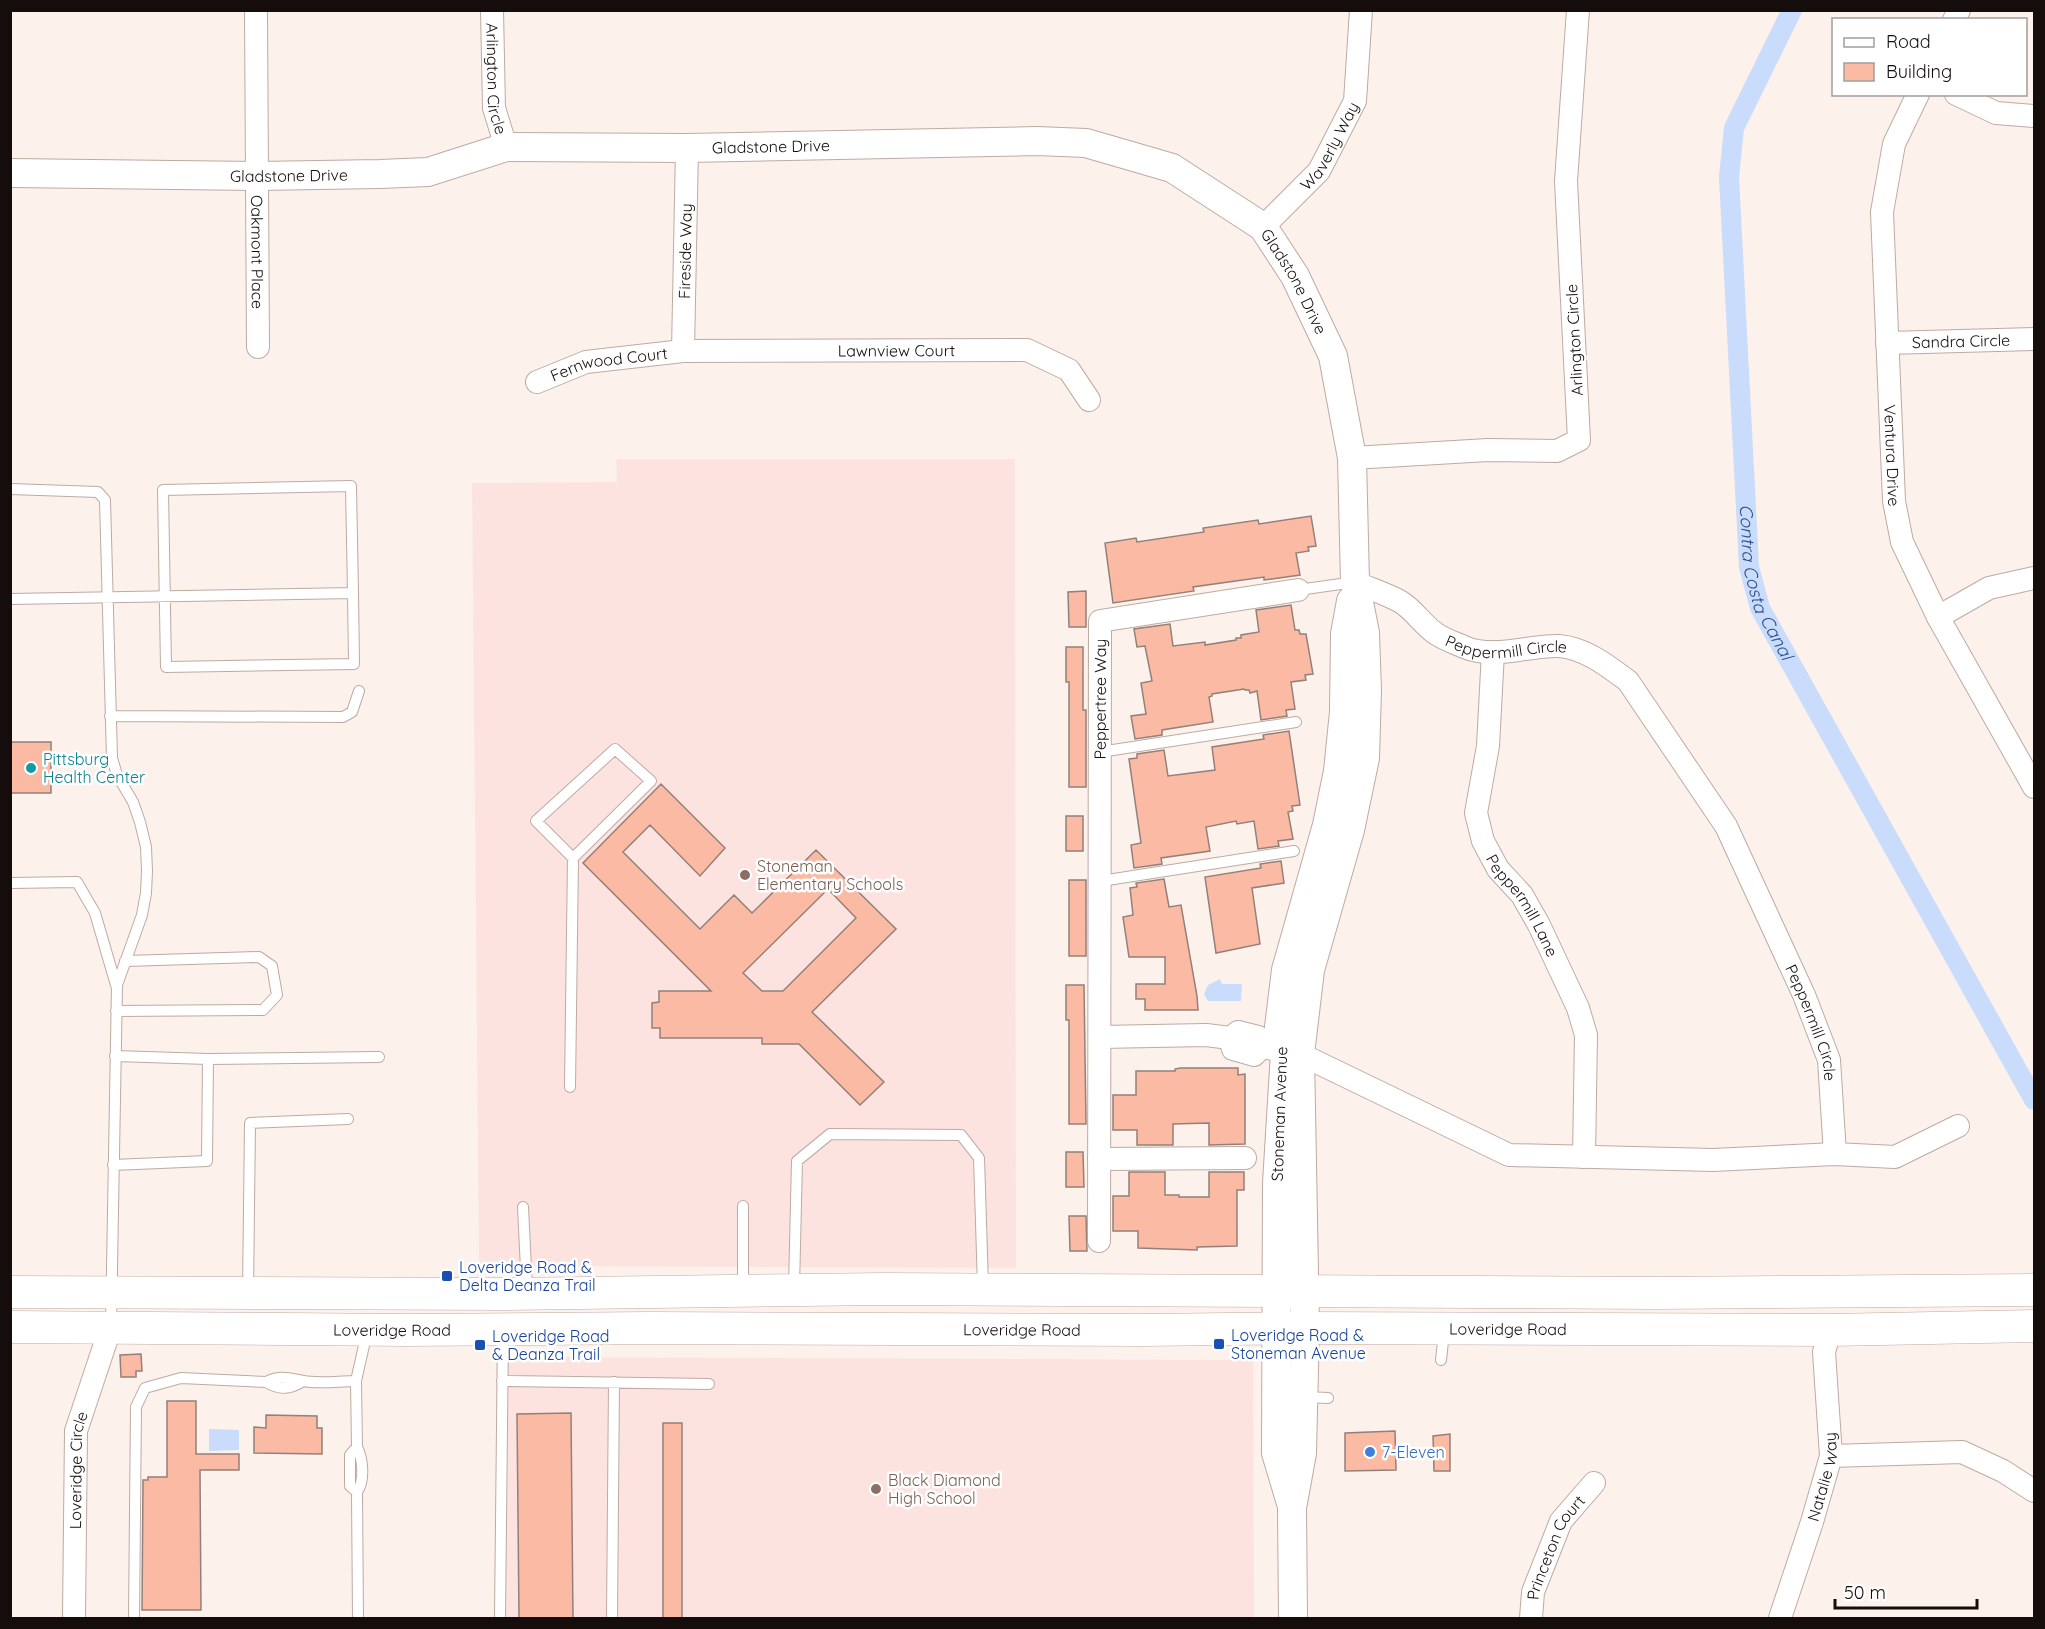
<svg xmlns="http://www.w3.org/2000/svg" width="2045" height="1629" font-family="Quicksand,sans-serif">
<rect width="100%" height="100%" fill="#fdf1ec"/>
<path fill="#fde3df" d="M 616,459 L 1015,459 L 1016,1268 L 479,1266 L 472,483 L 617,482 Z
M 496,1357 L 1253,1360 L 1254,1618 L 499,1618 Z"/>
<path fill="#c9dcfb" d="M 1220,979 L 1222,984 L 1242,984 L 1241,1001 L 1208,1001 L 1204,994 L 1208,985 Z
M 209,1429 L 239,1430 L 239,1450 L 209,1451 Z"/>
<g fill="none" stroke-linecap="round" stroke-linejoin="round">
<path stroke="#c9dcfb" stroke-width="20" id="s1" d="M 1792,10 L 1734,128 L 1729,177 L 1749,567 L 1760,608 L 2034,1100"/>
</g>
<path fill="#fabaa3" stroke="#93807a" stroke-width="1.5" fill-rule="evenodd" d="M 1311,516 L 1316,546 L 1308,547 L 1309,551 L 1296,553 L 1300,575 L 1264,580 L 1264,577 L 1193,587 L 1194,591 L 1113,603 L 1105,543 L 1136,538 L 1137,542 L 1204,532 L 1203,528 L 1258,520 L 1259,524 Z
M 1086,591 L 1086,627 L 1069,627 L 1068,592 Z
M 1291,605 L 1295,630 L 1299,630 L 1300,634 L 1306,634 L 1313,674 L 1305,675 L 1306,680 L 1291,682 L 1295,709 L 1286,710 L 1287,716 L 1261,720 L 1257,691 L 1250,693 L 1249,690 L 1245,690 L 1244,689 L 1212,694 L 1212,696 L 1209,697 L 1213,722 L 1162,730 L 1162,735 L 1135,739 L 1131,716 L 1146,714 L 1141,683 L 1152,681 L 1145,646 L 1137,647 L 1134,629 L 1170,624 L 1173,646 L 1205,642 L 1205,645 L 1236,640 L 1236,638 L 1241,638 L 1241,635 L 1259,632 L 1256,610 Z
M 1066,647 L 1083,647 L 1083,710 L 1086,710 L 1086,787 L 1069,787 L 1069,682 L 1066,682 Z
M 1289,731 L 1300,805 L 1292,806 L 1293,811 L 1288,812 L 1293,839 L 1278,841 L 1279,846 L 1258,849 L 1254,821 L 1237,824 L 1236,821 L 1206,827 L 1210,851 L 1161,858 L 1162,864 L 1134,868 L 1131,845 L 1141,843 L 1129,759 L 1137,758 L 1137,754 L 1164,750 L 1168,776 L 1215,770 L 1212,747 L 1264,739 L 1263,735 Z
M 10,742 L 51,742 L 51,793 L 10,793 Z
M 661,784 L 725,848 L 700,876 L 650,825 L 623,852 L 700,929 L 734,895 L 752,913 L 816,850 L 896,929 L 812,1012 L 884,1082 L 860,1105 L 799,1044 L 762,1044 L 762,1038 L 660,1038 L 660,1028 L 652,1028 L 652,1003 L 659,1002 L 659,991 L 711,991 L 583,863 ZM 828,889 L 856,918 L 783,991 L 762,991 L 743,973 Z
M 1066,816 L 1083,816 L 1083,851 L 1066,851 Z
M 1281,861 L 1284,883 L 1252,888 L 1260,944 L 1216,953 L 1205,877 L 1261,868 L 1260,864 Z
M 1164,879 L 1169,907 L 1181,905 L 1197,996 L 1198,1010 L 1145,1010 L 1145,999 L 1136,999 L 1136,984 L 1165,984 L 1165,957 L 1129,957 L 1123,917 L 1133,915 L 1130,888 L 1137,887 L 1136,883 Z
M 1069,880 L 1086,880 L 1086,956 L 1069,956 Z
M 1066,985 L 1084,985 L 1086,1124 L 1069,1124 L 1069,1020 L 1066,1020 Z
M 1180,1068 L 1238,1068 L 1238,1075 L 1245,1074 L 1245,1144 L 1209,1145 L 1209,1123 L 1173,1124 L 1173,1145 L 1137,1145 L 1137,1130 L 1113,1130 L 1113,1095 L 1136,1095 L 1136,1071 L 1175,1071 L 1175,1069 Z
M 1066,1152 L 1083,1152 L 1084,1187 L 1066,1187 Z
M 1129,1172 L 1165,1172 L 1165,1195 L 1179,1195 L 1179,1197 L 1209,1197 L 1209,1172 L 1244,1172 L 1244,1190 L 1237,1190 L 1237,1246 L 1197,1247 L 1197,1250 L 1138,1248 L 1138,1231 L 1113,1231 L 1113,1196 L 1129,1196 Z
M 1069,1216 L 1086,1216 L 1087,1251 L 1070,1251 Z
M 141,1354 L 142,1371 L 136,1371 L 136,1377 L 121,1377 L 120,1355 Z
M 167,1401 L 196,1401 L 196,1454 L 239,1454 L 239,1470 L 200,1470 L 201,1610 L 142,1610 L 143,1480 L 148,1480 L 148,1477 L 167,1477 Z
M 571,1413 L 573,1618 L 519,1618 L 517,1414 Z
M 266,1415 L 317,1416 L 317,1428 L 322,1428 L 322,1454 L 254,1453 L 254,1427 L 266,1428 Z
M 663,1423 L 682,1423 L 682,1618 L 663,1618 Z
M 1395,1431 L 1396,1470 L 1345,1471 L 1345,1433 Z
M 1450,1434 L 1450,1471 L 1434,1471 L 1433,1436 Z"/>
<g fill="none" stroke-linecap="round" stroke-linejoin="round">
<defs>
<path id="service" d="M 10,489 L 98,492 L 105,500 L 112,758 L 117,775 L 133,802 L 140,822 L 146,847 L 147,871 L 146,893 L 142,915 L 117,985 L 111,1325
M 1298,590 L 1355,582
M 10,599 L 353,593 L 351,486 L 163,490 L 166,667 L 354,664 L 353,593
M 110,716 L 343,717 L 352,712 L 359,691
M 1100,752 L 1296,722
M 1101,881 L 1294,851
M 10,883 L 77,882 L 95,913 L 116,985
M 116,1011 L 263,1010 L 277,995 L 272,966 L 259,957 L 125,961
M 208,1059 L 379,1057
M 570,1087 L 573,858 L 651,781 L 615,749 L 536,821 L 573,858
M 113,1165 L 207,1161 L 208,1059 L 115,1056
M 743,1206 L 743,1288
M 523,1207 L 527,1290
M 794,1287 L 797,1161 L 830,1134 L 961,1135 L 979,1158 L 983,1287
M 248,1292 L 250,1123 L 348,1119
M 1441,1360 L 1444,1332
M 502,1381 L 709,1384
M 266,1382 C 280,1375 288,1378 303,1381 C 319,1384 339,1381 356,1381
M 1305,1397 L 1328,1398
M 357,1447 L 350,1455 L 350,1486 L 357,1492
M 134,1618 L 136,1407 L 145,1388 L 181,1378 L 266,1382 C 279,1390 290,1390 303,1381
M 358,1618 L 357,1492 C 365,1481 363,1459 357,1447 L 356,1381 L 367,1332
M 500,1618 L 503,1331
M 612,1618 L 614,1382"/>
<g id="minor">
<path id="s2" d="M 256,10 L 258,347"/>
<path id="s3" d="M 492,10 L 494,108 L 506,147"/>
<path d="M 1954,20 L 1959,10"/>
<path id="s4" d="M 1918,94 L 1894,144 L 1882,212 L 1894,501 L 1902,542 L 1938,617 L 2034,787"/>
<path d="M 1956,94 L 1996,113 L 2034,116"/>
<path id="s5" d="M 1263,227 L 1319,171 L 1355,101 L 1361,10"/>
<path id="s6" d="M 1887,343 L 2034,339"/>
<path id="s7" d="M 683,351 L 687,148"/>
<path id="s8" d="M 537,382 L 586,362 L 683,351 L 1027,350 L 1069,370 L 1089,400"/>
<path d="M 1352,458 L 1488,450 L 1557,451 L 1579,440 L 1566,181 L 1578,10"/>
<path id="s9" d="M 1355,582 C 1370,589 1387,594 1401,602 C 1414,610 1423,625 1435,633 C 1443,639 1455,643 1464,647 C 1495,660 1528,645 1559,646 C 1585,648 1608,666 1628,681 L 1726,826 L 1804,995 L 1829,1060 L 1835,1154"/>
<path d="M 1938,617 L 1989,588 L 2034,578"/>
<path id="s10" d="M 1493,652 L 1488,746 L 1476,813 L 1483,841 L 1498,869 L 1522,895 L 1539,925 L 1578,1008 L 1586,1035 L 1584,1157"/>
<path d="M 1100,1037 L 1206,1035 L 1230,1038 L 1238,1032 L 1258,1037 L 1262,1047"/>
<path d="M 1230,1038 L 1233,1049 L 1254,1055 L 1262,1047"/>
<path d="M 1262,1047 L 1300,1054 L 1509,1155 L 1713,1160 L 1835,1154 L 1895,1157 L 1958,1126"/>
<path d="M 1099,1159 L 1245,1158"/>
<path id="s11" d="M 1099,1241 L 1100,621 L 1298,590"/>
<path d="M 1831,1456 L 1962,1452 L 2003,1471 L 2034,1491"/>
<path id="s12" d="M 74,1618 L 76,1431 L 111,1326"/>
<path id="s13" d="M 1531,1618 L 1533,1592 L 1561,1521 L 1594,1483"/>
<path id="s14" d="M 1780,1618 L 1812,1522 L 1831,1456 L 1824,1352 L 1830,1330"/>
</g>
<g id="tertiary">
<path id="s15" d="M 10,173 L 257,176 L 380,174 L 428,172 L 506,147 L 687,148 L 1037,141 L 1086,143 L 1172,168 L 1263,227 L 1295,276 L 1333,356 L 1352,458 L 1355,582 L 1365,633 L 1367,690 L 1365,758 L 1350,830 L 1310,970 L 1300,1054 L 1305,1328 L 1302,1453 L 1292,1508 L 1293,1618"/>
<path d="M 1291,1503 L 1276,1453 L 1277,1183 L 1285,1052 L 1279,1027 L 1286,970 L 1327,825 L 1338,771 L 1344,712 L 1345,634 L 1351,601"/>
</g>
<g id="secondary">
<path d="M 10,1292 L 502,1294 L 883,1289 L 1657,1293 L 2034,1290"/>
<path id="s16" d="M 10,1327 L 407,1330 L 650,1328 L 1143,1330 L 1305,1328 L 1830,1330 L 2034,1326"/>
</g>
</defs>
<use href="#service" stroke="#beaaa3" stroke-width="12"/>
<use href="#minor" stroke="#beaaa3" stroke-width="24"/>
<use href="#tertiary" stroke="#beaaa3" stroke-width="30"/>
<use href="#secondary" stroke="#beaaa3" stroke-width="33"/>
<use href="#service" stroke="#fff" stroke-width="10"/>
<use href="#minor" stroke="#fff" stroke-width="22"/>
<use href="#tertiary" stroke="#fff" stroke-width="28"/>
<use href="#secondary" stroke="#fff" stroke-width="32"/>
</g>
<circle fill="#0f9aa8" stroke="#fff" stroke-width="2" cx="31" cy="768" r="6"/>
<g fill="#8d6e63" stroke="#fff" stroke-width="2">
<circle cx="745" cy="875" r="6"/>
<circle cx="876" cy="1489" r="6"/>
</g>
<g fill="#1a4fb4" stroke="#fff" stroke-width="2">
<rect x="441" y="1270" width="12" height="12" rx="3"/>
<rect x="1213" y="1338" width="12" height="12" rx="3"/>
<rect x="474" y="1339" width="12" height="12" rx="3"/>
</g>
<circle fill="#3f7fe0" stroke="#fff" stroke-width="2" cx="1370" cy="1452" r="6"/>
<g text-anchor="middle" stroke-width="5" stroke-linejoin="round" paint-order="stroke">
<g font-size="16" fill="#140d0b" stroke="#fff">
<text dy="6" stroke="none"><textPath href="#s3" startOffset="69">Arlington Circle</textPath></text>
<text dy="6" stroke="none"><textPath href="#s5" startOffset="106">Waverly Way</textPath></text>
<text dy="6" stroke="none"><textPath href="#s15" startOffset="765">Gladstone Drive</textPath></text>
<text dy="6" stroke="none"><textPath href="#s15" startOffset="279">Gladstone Drive</textPath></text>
<text dy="6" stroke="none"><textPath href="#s7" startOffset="100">Fireside Way</textPath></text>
<text dy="6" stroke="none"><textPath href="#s2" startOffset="242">Oakmont Place</textPath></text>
<text dy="6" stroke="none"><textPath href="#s15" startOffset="1341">Gladstone Drive</textPath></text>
<text transform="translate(1574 340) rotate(-93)" y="6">Arlington Circle</text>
<text dy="6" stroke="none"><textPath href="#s6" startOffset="74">Sandra Circle</textPath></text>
<text dy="6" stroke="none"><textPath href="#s8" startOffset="364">Lawnview Court</textPath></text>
<text dy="6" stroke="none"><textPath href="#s8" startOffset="75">Fernwood Court</textPath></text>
<text dy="6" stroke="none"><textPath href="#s4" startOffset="368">Ventura Drive</textPath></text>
<text dy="6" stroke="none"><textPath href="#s9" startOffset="171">Peppermill Circle</textPath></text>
<text dy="6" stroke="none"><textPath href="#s11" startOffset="542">Peppertree Way</textPath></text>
<text dy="6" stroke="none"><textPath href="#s10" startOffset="267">Peppermill Lane</textPath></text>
<text dy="6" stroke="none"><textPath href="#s9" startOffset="693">Peppermill Circle</textPath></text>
<text transform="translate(1279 1114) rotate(-88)" y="6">Stoneman Avenue</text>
<text dy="6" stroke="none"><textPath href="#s16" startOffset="382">Loveridge Road</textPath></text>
<text dy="6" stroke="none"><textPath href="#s16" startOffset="1498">Loveridge Road</textPath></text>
<text dy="6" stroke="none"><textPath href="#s16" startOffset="1012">Loveridge Road</textPath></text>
<text dy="6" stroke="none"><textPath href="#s12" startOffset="148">Loveridge Circle</textPath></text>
<text dy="6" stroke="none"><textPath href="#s14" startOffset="148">Natalie Way</textPath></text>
<text dy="6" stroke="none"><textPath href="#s13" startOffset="76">Princeton Court</textPath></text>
</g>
<g font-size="16" fill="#0d838f" stroke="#fff" text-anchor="start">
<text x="43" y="765">Pittsburg<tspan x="43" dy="18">Health Center</tspan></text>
</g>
<g font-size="16" fill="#785e54" stroke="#fff" text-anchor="start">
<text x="757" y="872">Stoneman<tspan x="757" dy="18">Elementary Schools</tspan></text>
<text x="888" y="1486">Black Diamond<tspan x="888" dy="18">High School</tspan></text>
</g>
<g font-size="16" fill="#164399" stroke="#fff" text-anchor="start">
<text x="459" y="1273">Loveridge Road &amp;<tspan x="459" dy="18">Delta Deanza Trail</tspan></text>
<text x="1231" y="1341">Loveridge Road &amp;<tspan x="1231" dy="18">Stoneman Avenue</tspan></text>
<text x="492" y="1342">Loveridge Road<tspan x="492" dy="18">&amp; Deanza Trail</tspan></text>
</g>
<g font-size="16" fill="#366cbe" stroke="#fff" text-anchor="start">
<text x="1382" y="1458">7-Eleven</text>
</g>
<g font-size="18" font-style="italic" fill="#2e508e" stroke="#fff">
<text dy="6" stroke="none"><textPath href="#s1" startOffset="590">Contra Costa Canal</textPath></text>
</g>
</g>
<rect width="2045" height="1629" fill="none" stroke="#140d0b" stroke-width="24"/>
<rect x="1832" y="18" width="195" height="78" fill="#ffffff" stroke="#a19e9d" stroke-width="1.5"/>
<rect x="1844" y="38" width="30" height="9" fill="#ffffff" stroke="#a19e9d" stroke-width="1.5"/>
<text x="1886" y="48" font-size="18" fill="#140d0b">Road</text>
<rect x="1844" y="63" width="30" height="18" fill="#fabaa3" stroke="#a19e9d" stroke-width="1.5"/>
<text x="1886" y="78" font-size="18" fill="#140d0b">Building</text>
<path d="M1835 1599v9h142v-9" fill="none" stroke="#140d0b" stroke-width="3"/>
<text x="1844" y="1599" font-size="18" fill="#140d0b" stroke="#ffffff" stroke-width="4.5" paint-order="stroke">50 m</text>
</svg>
